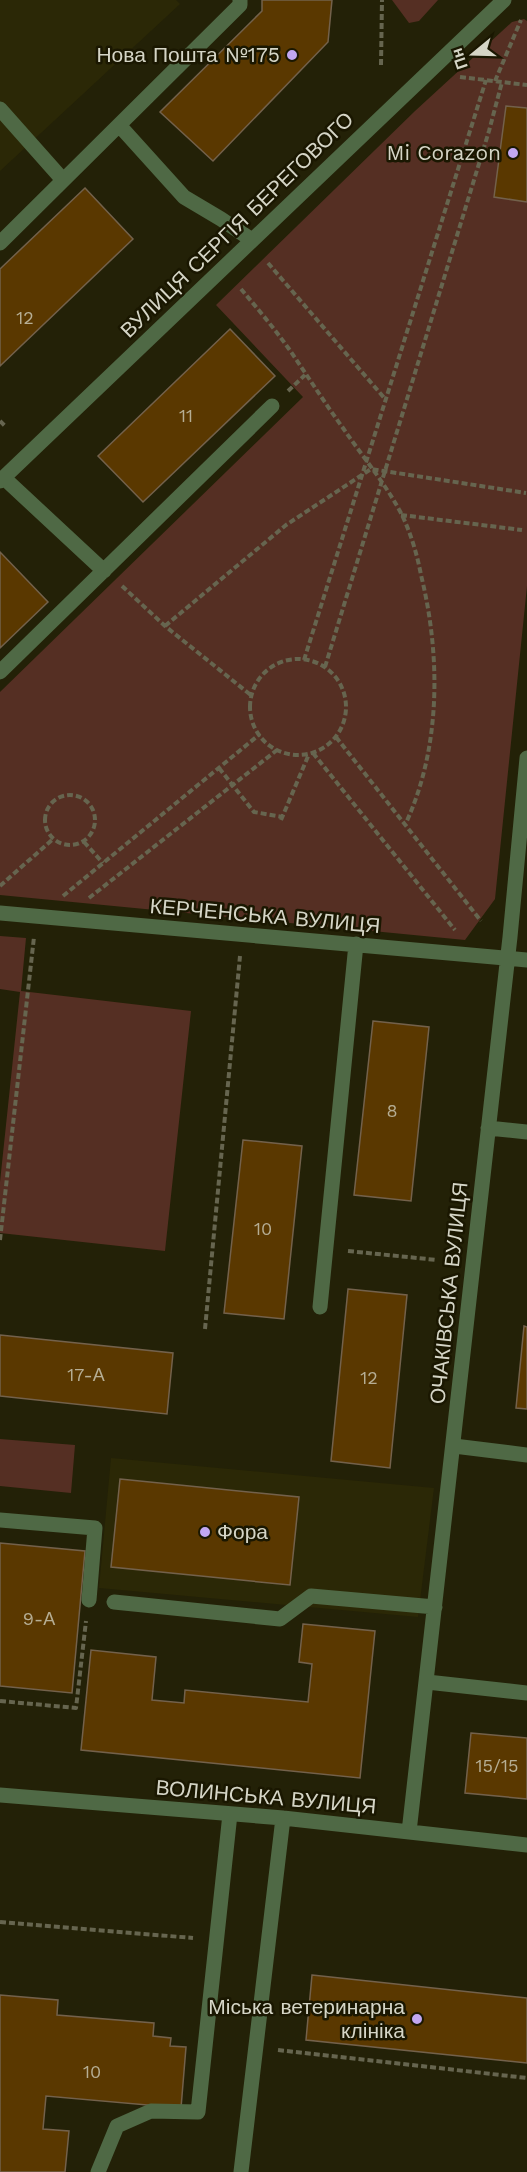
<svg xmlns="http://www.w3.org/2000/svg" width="527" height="2172" font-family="'Work Sans',sans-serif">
<rect width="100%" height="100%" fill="#232107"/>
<path fill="#2b2806" d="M 0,0 L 176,0 L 180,4 L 0,171 Z
M 111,1458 L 434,1488 L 418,1617 L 99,1588 Z"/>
<path fill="#552f23" d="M 392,0 L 438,0 L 419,21 L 409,23 Z
M 524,19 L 527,21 L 527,586 L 495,899 L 465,940 L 0,895 L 0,692 L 303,397 L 216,305 L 415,111 L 512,22 Z
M 0,936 L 26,938 L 21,991 L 191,1011 L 165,1251 L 0,1233 L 0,1182 L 20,992 L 0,989 Z
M 0,1439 L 75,1445 L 71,1493 L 0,1486 Z"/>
<path fill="#5a3800" stroke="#73614b" stroke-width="1.5" d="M 262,0 L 332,0 L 328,42 L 213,161 L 160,112 L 262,11 Z
M 506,106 L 527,108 L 527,202 L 494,197 Z
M 85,188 L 133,239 L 0,366 L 0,269 Z
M 230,329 L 275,376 L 143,502 L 98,456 Z
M 0,552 L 48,602 L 0,648 Z
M 373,1021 L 429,1027 L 411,1201 L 354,1195 Z
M 243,1140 L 302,1146 L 284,1319 L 224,1313 Z
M 348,1289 L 407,1295 L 390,1468 L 331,1461 Z
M 524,1326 L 527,1327 L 527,1409 L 516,1408 Z
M 0,1335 L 173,1353 L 167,1414 L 0,1396 Z
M 120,1479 L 299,1497 L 290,1585 L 111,1567 Z
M 0,1543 L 85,1551 L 72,1693 L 0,1686 Z
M 303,1624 L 375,1631 L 360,1778 L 81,1750 L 91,1650 L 156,1657 L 152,1700 L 184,1703 L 185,1690 L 308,1702 L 312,1664 L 299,1662 Z
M 471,1733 L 527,1738 L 527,1799 L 465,1793 Z
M 312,1975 L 527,1998 L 527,2063 L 306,2040 Z
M 0,1995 L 58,2000 L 57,2015 L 154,2023 L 153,2036 L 171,2038 L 170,2046 L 186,2047 L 181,2108 L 46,2096 L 43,2129 L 69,2131 L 65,2172 L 0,2172 Z"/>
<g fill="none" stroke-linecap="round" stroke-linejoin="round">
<path stroke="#66654f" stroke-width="4" stroke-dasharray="6 3" stroke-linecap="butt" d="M 381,65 L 382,0
M 460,77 L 527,85
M 495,81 L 521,20
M 268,263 L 386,400
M 241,289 C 257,308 274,328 289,349 C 307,375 324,402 343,428 C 362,456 386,484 402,515 C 411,534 417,554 421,575 C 441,656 441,749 405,825
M 288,391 L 305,375
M 0,421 L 5,426
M 401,515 L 522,530
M 122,586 L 165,626 L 252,696
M 165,626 L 286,525 L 371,469 L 526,493
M250 707a48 48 0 1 1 96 0a48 48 0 1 1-96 0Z
M 304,660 L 486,80
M 325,667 L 489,131 L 502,82
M 336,737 L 481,921
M 313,753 L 455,930
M 219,768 L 254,812 L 283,817
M45 820a25 25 0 1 1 50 0a25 25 0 1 1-50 0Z
M 281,820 L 309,754
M 84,842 L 103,863
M 0,886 L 53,839
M 63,896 L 260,734
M 89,898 L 277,750
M 0,1240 L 34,937
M 348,1251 L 437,1260
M 205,1329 L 240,956
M 0,1701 L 76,1708 L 86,1621
M 0,1922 L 193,1938
M 278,2050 L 527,2078"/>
<path stroke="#4f6945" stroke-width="15" d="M 0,109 L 63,180
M 119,125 L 184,197 L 221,219 L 252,240
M 0,243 L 240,5 L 240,0
M 4,478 L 104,571
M 0,481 L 504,0
M 0,672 L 272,406
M 0,913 L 527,960
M 488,1128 L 527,1132
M 320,1307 L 356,944
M 454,1446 L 527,1455
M 0,1520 L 95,1528 L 89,1600
M 114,1602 L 280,1619 L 311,1596 L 435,1607
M 427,1682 L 527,1693
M 0,1795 L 283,1818 L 527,1845
M 409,1832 L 510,937 L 527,758
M 98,2172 L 117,2126 L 151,2111 L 198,2112 L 230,1814
M 241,2172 L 283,1818"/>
</g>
<g fill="#c2a7f2" stroke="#1a1701" stroke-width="2">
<circle cx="292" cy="55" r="6"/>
<circle cx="513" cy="153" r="6"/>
<circle cx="205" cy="1532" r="6"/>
<circle cx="417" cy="2019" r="6"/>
</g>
<g text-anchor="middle" stroke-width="5" stroke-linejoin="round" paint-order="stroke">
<g font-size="18" fill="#b6ae94">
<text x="25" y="324">12</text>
<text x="186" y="422">11</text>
<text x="392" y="1117">8</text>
<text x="263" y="1235">10</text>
<text x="86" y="1381">17-А</text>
<text x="369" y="1384">12</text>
<text x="39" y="1625">9-А</text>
<text x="497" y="1772">15/15</text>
<text x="92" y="2078">10</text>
</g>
<g font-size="21" fill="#d5d5c6" stroke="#1a1701" text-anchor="end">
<text x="280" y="62">Нова Пошта №175</text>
<text x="501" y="160">Mi Corazon</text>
<text x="217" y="1539" text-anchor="start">Фора</text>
<text x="405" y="2014">Міська ветеринарна<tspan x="405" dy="24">клініка</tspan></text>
</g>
<g font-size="21" fill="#d5d5c6" stroke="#1a1701">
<text transform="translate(237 225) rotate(-44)" y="7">ВУЛИЦЯ СЕРГІЯ БЕРЕГОВОГО</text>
<text transform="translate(265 916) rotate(5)" y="7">КЕРЧЕНСЬКА ВУЛИЦЯ</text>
<text transform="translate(449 1293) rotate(-84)" y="7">ОЧАКІВСЬКА ВУЛИЦЯ</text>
<text transform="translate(266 1797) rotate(5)" y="7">ВОЛИНСЬКА ВУЛИЦЯ</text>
</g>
</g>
<g transform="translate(473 54) rotate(251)" stroke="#1a1701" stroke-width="4.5" paint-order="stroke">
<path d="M0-4.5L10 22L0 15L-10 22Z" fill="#d5d5c6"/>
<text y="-9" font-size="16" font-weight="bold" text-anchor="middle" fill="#d5d5c6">Пн</text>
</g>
</svg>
